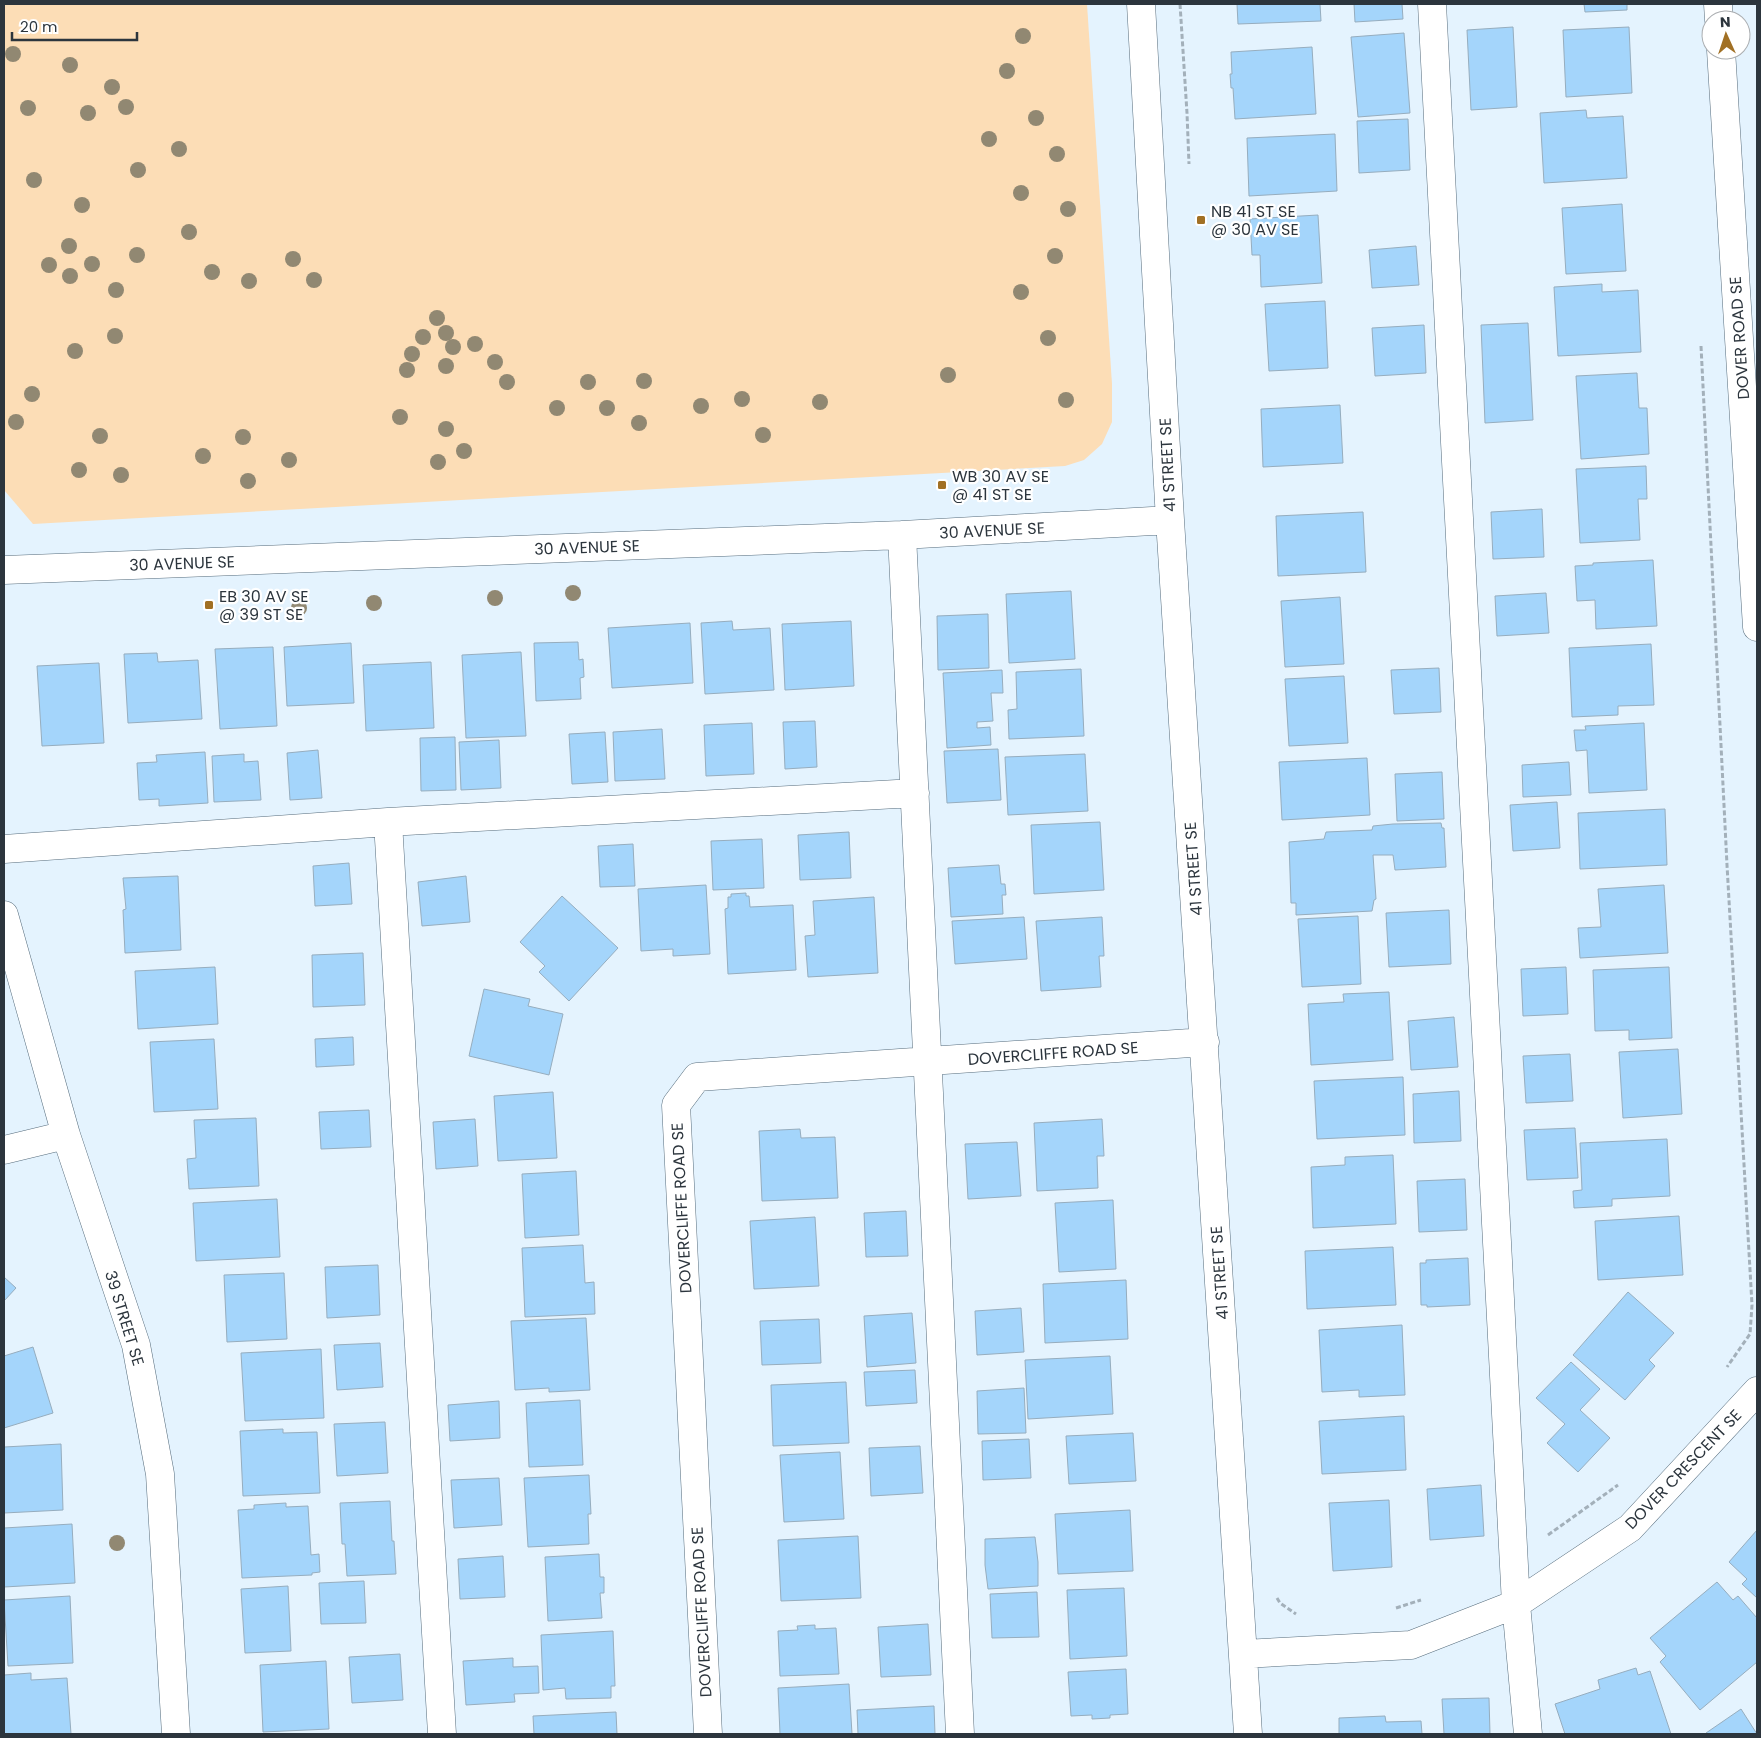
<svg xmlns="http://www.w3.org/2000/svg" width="1761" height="1738" font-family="Poppins,sans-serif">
<rect width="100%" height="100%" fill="#e4f3fe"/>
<path fill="#fcddb6" d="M 4,4 L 1087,4 L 1112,384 L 1112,422 L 1102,444 L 1084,460 L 1065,466 L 33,524 L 4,490 Z"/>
<path fill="#a4d5fb" stroke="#96adbe" d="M 1237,4 L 1320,4 L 1321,21 L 1238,24 Z
M 1354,4 L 1402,4 L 1403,19 L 1355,22 Z
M 1584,4 L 1627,4 L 1627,10 L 1585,12 Z
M 1513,27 L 1517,107 L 1471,110 L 1467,30 Z
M 1629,27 L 1632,93 L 1566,97 L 1563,30 Z
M 1404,33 L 1410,113 L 1358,117 L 1351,37 Z
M 1312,47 L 1316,114 L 1235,119 L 1233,88 L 1231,88 L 1230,74 L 1232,74 L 1231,52 Z
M 1586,110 L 1587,118 L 1623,116 L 1627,178 L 1544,183 L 1540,113 Z
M 1408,119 L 1410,170 L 1359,173 L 1357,121 Z
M 1335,134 L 1337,191 L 1249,196 L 1247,138 Z
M 1622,204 L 1626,271 L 1566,274 L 1562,208 Z
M 1318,215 L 1322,283 L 1261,287 L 1260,255 L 1252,255 L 1250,219 Z
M 1416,246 L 1419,285 L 1372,288 L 1369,250 Z
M 1602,284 L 1602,292 L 1638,290 L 1641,352 L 1558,356 L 1554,287 Z
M 1325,301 L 1328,368 L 1269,371 L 1265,304 Z
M 1528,323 L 1533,420 L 1485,423 L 1481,325 Z
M 1424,325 L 1426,373 L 1375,376 L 1372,328 Z
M 1637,373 L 1639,408 L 1647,408 L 1649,454 L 1581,459 L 1576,376 Z
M 1340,405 L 1343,463 L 1263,467 L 1261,409 Z
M 1646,466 L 1647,499 L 1638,499 L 1640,540 L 1580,543 L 1576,469 Z
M 1542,509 L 1544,557 L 1493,559 L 1491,512 Z
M 1363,512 L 1366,572 L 1278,576 L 1276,516 Z
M 1653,560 L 1657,626 L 1596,629 L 1595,600 L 1577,601 L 1575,566 L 1593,565 L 1593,563 Z
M 1071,591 L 1075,659 L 1009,663 L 1006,594 Z
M 1546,593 L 1549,633 L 1497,636 L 1495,596 Z
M 1340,597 L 1344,664 L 1285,667 L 1281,601 Z
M 988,614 L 989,668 L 938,670 L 937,616 Z
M 732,621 L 733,630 L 770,628 L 774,690 L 705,694 L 701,623 Z
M 851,621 L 854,686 L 785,690 L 782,624 Z
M 690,623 L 693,683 L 612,688 L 608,628 Z
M 578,642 L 579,660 L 583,659 L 584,677 L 580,678 L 581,699 L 536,701 L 534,643 Z
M 351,643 L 354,703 L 287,706 L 284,647 Z
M 1651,644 L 1654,705 L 1618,706 L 1618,715 L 1572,717 L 1569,648 Z
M 273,647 L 277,726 L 220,729 L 215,649 Z
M 521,652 L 526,736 L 466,738 L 462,655 Z
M 157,653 L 158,662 L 198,660 L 202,719 L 128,723 L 124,654 Z
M 431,662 L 434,728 L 366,731 L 363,665 Z
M 99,663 L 104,743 L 42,746 L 37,666 Z
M 1439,668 L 1441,712 L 1394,714 L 1391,670 Z
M 1081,669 L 1084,736 L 1009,739 L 1008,710 L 1017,709 L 1016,672 Z
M 1002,670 L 1003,693 L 991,693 L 993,721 L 977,722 L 977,728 L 990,727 L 991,745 L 947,748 L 943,673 Z
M 1344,676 L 1348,743 L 1289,746 L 1285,679 Z
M 815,721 L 817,767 L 785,769 L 783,722 Z
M 752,723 L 754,774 L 706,776 L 704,725 Z
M 1644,723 L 1647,790 L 1589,793 L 1587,750 L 1576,751 L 1574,730 L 1586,730 L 1585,726 Z
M 662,729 L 665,779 L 615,781 L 613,732 Z
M 605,732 L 608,782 L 572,784 L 569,734 Z
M 455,737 L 456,790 L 421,791 L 420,738 Z
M 499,740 L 501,788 L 461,790 L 459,742 Z
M 998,749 L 1001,800 L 947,803 L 944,751 Z
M 318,750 L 322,798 L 290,800 L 287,753 Z
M 205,752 L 208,803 L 159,806 L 159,799 L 139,800 L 137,763 L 157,762 L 156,755 Z
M 244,754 L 244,762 L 258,761 L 261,800 L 214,802 L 212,756 Z
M 1085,754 L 1088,811 L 1008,815 L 1005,757 Z
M 1367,758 L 1370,815 L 1282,820 L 1279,762 Z
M 1569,762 L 1571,795 L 1523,797 L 1522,765 Z
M 1442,772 L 1444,819 L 1397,821 L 1395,774 Z
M 1557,802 L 1560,848 L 1513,851 L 1510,805 Z
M 1665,809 L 1667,865 L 1580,869 L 1578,813 Z
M 1100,822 L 1104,890 L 1034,894 L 1031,825 Z
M 1441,823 L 1442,828 L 1444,828 L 1446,867 L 1395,870 L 1393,855 L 1373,855 L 1376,899 L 1374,900 L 1372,911 L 1296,915 L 1296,903 L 1291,903 L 1289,842 L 1324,839 L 1326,832 L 1372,830 L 1373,826 L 1393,824 Z
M 849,832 L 851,878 L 800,880 L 798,835 Z
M 762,839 L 764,888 L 713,890 L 711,841 Z
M 633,844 L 635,886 L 600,887 L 598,846 Z
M 349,863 L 352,904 L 315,906 L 313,866 Z
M 999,865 L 1001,884 L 1005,884 L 1006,895 L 1002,895 L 1003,914 L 951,917 L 948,868 Z
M 178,876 L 181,950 L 125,953 L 123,910 L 126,909 L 123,878 Z
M 466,876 L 470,922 L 422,926 L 418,882 Z
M 706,885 L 710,954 L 673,956 L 673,949 L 641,951 L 638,889 Z
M 1664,885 L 1668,953 L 1580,958 L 1578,928 L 1601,927 L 1598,889 Z
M 746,893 L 746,896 L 749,896 L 750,907 L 793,905 L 796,970 L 728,974 L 725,909 L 728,908 L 728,897 L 731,897 L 731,894 Z
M 562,896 L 618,948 L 569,1001 L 539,972 L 545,966 L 520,942 Z
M 874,897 L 878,973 L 808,977 L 805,936 L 815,935 L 813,901 Z
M 1449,910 L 1451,964 L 1389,967 L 1386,913 Z
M 1358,916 L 1361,984 L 1302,987 L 1298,919 Z
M 1024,917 L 1027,959 L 955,964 L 952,921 Z
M 1102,917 L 1104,956 L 1099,956 L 1101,987 L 1041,991 L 1036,921 Z
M 363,953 L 365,1005 L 313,1007 L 312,955 Z
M 215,967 L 218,1024 L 138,1029 L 135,971 Z
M 1566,967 L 1568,1014 L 1523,1016 L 1521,969 Z
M 1669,967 L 1672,1038 L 1629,1040 L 1629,1030 L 1595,1031 L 1593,970 Z
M 484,989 L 530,999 L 528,1006 L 563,1014 L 549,1075 L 469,1056 Z
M 1389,992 L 1393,1060 L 1311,1065 L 1308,1004 L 1344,1002 L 1343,994 Z
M 1454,1017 L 1458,1067 L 1411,1070 L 1408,1021 Z
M 353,1037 L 354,1065 L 316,1067 L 315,1039 Z
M 214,1039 L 218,1109 L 154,1112 L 150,1042 Z
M 1678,1049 L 1682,1114 L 1623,1118 L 1619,1052 Z
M 1570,1054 L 1573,1101 L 1526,1103 L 1523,1056 Z
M 1403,1077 L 1405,1135 L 1317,1139 L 1314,1081 Z
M 1459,1091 L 1461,1141 L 1414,1143 L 1413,1094 Z
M 553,1092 L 557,1158 L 498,1161 L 494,1096 Z
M 369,1110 L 371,1147 L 321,1149 L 319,1112 Z
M 256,1118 L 259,1186 L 189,1189 L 187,1159 L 196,1158 L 194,1120 Z
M 475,1119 L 478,1166 L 436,1169 L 433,1122 Z
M 1102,1119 L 1104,1156 L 1097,1156 L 1098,1188 L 1037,1191 L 1034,1123 Z
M 1575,1128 L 1578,1178 L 1527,1180 L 1524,1130 Z
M 800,1129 L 801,1138 L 835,1137 L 838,1198 L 762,1201 L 759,1131 Z
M 1667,1139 L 1670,1196 L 1612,1199 L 1612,1206 L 1574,1208 L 1573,1191 L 1582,1190 L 1580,1143 Z
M 1017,1142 L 1021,1196 L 968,1199 L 965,1144 Z
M 1393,1155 L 1396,1224 L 1313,1228 L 1311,1167 L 1345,1165 L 1345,1157 Z
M 576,1171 L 579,1235 L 525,1238 L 522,1174 Z
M 1465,1179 L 1467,1230 L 1419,1232 L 1417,1181 Z
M 277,1199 L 280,1257 L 196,1261 L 193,1203 Z
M 1113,1200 L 1116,1269 L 1059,1272 L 1055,1203 Z
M 906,1211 L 908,1256 L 866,1257 L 864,1213 Z
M 1679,1216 L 1683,1275 L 1598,1280 L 1595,1221 Z
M 815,1217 L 819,1286 L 754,1289 L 750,1221 Z
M 583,1245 L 585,1283 L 594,1282 L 595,1314 L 525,1317 L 522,1248 Z
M 1393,1247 L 1396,1305 L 1307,1309 L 1305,1251 Z
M 1468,1258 L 1470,1305 L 1427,1307 L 1427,1305 L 1421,1305 L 1420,1263 L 1426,1263 L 1426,1260 Z
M 378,1265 L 380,1315 L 327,1318 L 325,1267 Z
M 284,1273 L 287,1339 L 227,1342 L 224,1275 Z
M 4,1277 L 16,1288 L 4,1301 Z
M 1126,1280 L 1128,1339 L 1045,1343 L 1043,1284 Z
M 1628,1292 L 1674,1333 L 1649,1360 L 1655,1366 L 1625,1400 L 1573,1355 Z
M 1021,1308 L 1024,1352 L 977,1355 L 975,1311 Z
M 912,1313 L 916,1363 L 867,1367 L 864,1316 Z
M 586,1318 L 590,1390 L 549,1392 L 549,1388 L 515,1390 L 511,1321 Z
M 819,1319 L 821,1363 L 762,1365 L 760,1321 Z
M 1402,1325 L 1405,1395 L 1359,1397 L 1359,1390 L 1322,1392 L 1319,1330 Z
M 380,1343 L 383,1387 L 337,1390 L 334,1345 Z
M 33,1347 L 53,1413 L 4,1428 L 4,1356 Z
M 321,1349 L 324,1418 L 245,1421 L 241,1353 Z
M 1110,1356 L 1113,1414 L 1028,1419 L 1025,1360 Z
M 1571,1362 L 1600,1389 L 1580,1410 L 1610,1438 L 1578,1472 L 1547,1443 L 1565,1424 L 1536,1398 Z
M 915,1370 L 917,1403 L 866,1406 L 864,1372 Z
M 846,1382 L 849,1443 L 773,1446 L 771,1385 Z
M 1024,1388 L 1026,1433 L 978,1434 L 977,1391 Z
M 580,1400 L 583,1465 L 529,1467 L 526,1403 Z
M 499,1401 L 500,1438 L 450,1441 L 448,1405 Z
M 1404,1416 L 1406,1470 L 1322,1474 L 1319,1421 Z
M 385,1422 L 388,1473 L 337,1476 L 334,1424 Z
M 283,1429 L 283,1433 L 317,1432 L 320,1493 L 243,1496 L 240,1431 Z
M 1133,1433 L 1136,1481 L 1069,1484 L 1066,1436 Z
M 1029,1439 L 1031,1478 L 983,1480 L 982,1441 Z
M 61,1444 L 63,1510 L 4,1513 L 4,1447 Z
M 920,1446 L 923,1493 L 871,1496 L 869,1448 Z
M 840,1452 L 844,1519 L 784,1522 L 780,1455 Z
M 589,1475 L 591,1514 L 588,1514 L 589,1544 L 528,1547 L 524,1478 Z
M 499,1478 L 502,1525 L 454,1528 L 451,1480 Z
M 1481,1485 L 1484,1536 L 1430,1540 L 1427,1489 Z
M 1389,1500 L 1392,1567 L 1333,1571 L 1329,1503 Z
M 390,1501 L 392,1541 L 394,1541 L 396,1574 L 347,1576 L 345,1544 L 342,1544 L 340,1503 Z
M 286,1503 L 286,1507 L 308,1506 L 311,1555 L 319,1554 L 320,1572 L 312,1573 L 312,1575 L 242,1578 L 238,1510 L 254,1509 L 254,1505 Z
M 1130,1510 L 1133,1571 L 1058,1574 L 1055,1514 Z
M 72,1524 L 75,1583 L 4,1587 L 4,1528 Z
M 1757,1530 L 1757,1598 L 1742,1584 L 1747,1579 L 1729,1562 Z
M 858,1536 L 861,1598 L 781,1601 L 778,1540 Z
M 1035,1537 L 1038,1562 L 1038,1586 L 988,1589 L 985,1565 L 985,1539 Z
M 599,1554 L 600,1577 L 604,1577 L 604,1593 L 600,1593 L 602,1618 L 548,1621 L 545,1557 Z
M 503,1556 L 505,1597 L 460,1599 L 458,1559 Z
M 364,1581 L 366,1623 L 321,1624 L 319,1583 Z
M 1717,1582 L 1733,1600 L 1738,1596 L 1757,1618 L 1757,1662 L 1700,1710 L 1660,1662 L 1666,1656 L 1650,1638 Z
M 288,1586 L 291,1651 L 245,1653 L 241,1589 Z
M 1124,1588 L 1127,1656 L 1070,1659 L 1067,1590 Z
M 1037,1592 L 1039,1637 L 992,1638 L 990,1594 Z
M 70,1596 L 73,1663 L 8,1666 L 4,1600 Z
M 928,1624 L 931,1675 L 881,1677 L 878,1627 Z
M 815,1625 L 815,1629 L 836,1628 L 839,1674 L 780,1676 L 778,1631 L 798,1630 L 797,1626 Z
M 613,1631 L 615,1686 L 611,1686 L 611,1698 L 566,1699 L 565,1688 L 543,1690 L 541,1635 Z
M 400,1654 L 403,1700 L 352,1703 L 349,1657 Z
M 513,1658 L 513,1667 L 538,1666 L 539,1693 L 514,1694 L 515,1702 L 466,1705 L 463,1661 Z
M 326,1661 L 329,1729 L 263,1732 L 260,1665 Z
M 1636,1668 L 1638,1675 L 1650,1671 L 1671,1734 L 1565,1734 L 1555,1704 L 1600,1689 L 1598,1680 Z
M 1126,1669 L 1128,1714 L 1110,1715 L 1110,1718 L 1092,1719 L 1092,1715 L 1071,1716 L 1068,1672 Z
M 31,1673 L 31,1680 L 67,1678 L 71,1734 L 4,1734 L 4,1675 Z
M 849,1684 L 852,1734 L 780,1734 L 778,1688 Z
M 1489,1698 L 1490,1734 L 1444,1734 L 1442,1699 Z
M 934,1706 L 935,1734 L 858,1734 L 857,1710 Z
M 1741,1709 L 1757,1734 L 1707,1734 L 1706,1733 Z
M 616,1712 L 617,1734 L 534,1734 L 533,1716 Z
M 1385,1716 L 1386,1722 L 1421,1721 L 1422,1734 L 1339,1734 L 1339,1718 Z"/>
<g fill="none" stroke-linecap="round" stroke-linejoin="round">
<defs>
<path id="minor" d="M 1141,4 L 1170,520 L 1248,1734
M 1432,4 L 1516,1604 L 1528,1734
M 1718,4 L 1719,20
M 1721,50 L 1757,627
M 902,535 L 960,1734
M 4,570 L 902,535 L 1170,520
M 388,822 L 442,1734
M 4,849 L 388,822 L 915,793
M 4,915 L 66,1135 L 136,1345 L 160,1474 L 176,1734
M 4,1150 L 66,1135
M 1243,1654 L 1411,1645 L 1516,1604 L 1630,1528 L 1757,1391
M 708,1734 L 676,1105 L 697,1077 L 1205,1042"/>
</defs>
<use href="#minor" stroke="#576d7d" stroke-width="29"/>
<path stroke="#a3b0ba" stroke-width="3" stroke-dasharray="5 2.5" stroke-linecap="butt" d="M 1180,4 L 1187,113 L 1189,164
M 1701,346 L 1727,865 L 1752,1305 L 1750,1334 L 1727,1367
M 1548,1535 L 1618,1485
M 1277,1598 L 1280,1603 L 1296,1614
M 1396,1608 L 1421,1600"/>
<use href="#minor" stroke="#fff" stroke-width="28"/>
</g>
<g fill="#918872">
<circle cx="1023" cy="36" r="8"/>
<circle cx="13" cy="54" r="8"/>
<circle cx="70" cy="65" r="8"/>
<circle cx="1007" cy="71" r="8"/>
<circle cx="112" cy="87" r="8"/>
<circle cx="126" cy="107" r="8"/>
<circle cx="28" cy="108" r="8"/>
<circle cx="88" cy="113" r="8"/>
<circle cx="1036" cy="118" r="8"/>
<circle cx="989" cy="139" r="8"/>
<circle cx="179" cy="149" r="8"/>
<circle cx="1057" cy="154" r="8"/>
<circle cx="138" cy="170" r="8"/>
<circle cx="34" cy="180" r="8"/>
<circle cx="1021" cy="193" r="8"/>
<circle cx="82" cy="205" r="8"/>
<circle cx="1068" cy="209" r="8"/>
<circle cx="189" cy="232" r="8"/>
<circle cx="69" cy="246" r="8"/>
<circle cx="137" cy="255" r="8"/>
<circle cx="1055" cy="256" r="8"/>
<circle cx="293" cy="259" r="8"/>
<circle cx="92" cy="264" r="8"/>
<circle cx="49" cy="265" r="8"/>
<circle cx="212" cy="272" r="8"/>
<circle cx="70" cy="276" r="8"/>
<circle cx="314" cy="280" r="8"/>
<circle cx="249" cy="281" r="8"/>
<circle cx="116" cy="290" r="8"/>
<circle cx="1021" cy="292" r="8"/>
<circle cx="437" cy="318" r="8"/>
<circle cx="446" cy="333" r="8"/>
<circle cx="115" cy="336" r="8"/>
<circle cx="423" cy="337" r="8"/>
<circle cx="1048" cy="338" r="8"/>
<circle cx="475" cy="344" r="8"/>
<circle cx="453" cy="347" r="8"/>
<circle cx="75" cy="351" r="8"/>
<circle cx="412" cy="354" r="8"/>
<circle cx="495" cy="362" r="8"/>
<circle cx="446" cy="366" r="8"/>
<circle cx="407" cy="370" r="8"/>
<circle cx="948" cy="375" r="8"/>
<circle cx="644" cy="381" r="8"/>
<circle cx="507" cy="382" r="8"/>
<circle cx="588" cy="382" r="8"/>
<circle cx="32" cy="394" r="8"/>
<circle cx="742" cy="399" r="8"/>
<circle cx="1066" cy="400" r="8"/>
<circle cx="820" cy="402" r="8"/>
<circle cx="701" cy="406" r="8"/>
<circle cx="557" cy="408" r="8"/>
<circle cx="607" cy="408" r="8"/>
<circle cx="400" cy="417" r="8"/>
<circle cx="16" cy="422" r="8"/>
<circle cx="639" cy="423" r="8"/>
<circle cx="446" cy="429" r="8"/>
<circle cx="763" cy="435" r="8"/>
<circle cx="100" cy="436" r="8"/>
<circle cx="243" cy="437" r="8"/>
<circle cx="464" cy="451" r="8"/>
<circle cx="203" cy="456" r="8"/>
<circle cx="289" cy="460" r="8"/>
<circle cx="438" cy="462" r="8"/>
<circle cx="79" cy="470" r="8"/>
<circle cx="121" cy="475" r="8"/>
<circle cx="248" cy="481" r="8"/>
<circle cx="573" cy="593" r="8"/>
<circle cx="495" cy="598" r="8"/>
<circle cx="374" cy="603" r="8"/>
<circle cx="299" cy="608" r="8"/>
<circle cx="117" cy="1543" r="8"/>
</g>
<g fill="#a17024" stroke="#fff" stroke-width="2">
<rect x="1196" y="215" width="10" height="10" rx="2.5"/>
<rect x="937" y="480" width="10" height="10" rx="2.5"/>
<rect x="204" y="600" width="10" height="10" rx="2.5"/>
</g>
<g text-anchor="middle" stroke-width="4.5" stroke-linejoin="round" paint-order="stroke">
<g font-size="16" fill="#2c353d" stroke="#fff" text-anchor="start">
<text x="1211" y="217">NB 41 ST SE<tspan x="1211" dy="18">@ 30 AV SE</tspan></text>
<text x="952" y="482">WB 30 AV SE<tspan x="952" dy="18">@ 41 ST SE</tspan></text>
<text x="219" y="602">EB 30 AV SE<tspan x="219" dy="18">@ 39 ST SE</tspan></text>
</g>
<g font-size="16" fill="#2c353d" stroke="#fff">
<text transform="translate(1739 338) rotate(-94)" y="6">DOVER ROAD SE</text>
<text transform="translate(1167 465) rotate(-93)" y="6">41 STREET SE</text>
<text transform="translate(992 530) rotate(-3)" y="6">30 AVENUE SE</text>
<text transform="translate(587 547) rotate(-2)" y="6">30 AVENUE SE</text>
<text transform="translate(182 563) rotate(-2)" y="6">30 AVENUE SE</text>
<text transform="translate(1193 869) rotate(-94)" y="6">41 STREET SE</text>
<text transform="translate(1053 1053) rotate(-4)" y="6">DOVERCLIFFE ROAD SE</text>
<text transform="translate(681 1208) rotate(-93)" y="6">DOVERCLIFFE ROAD SE</text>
<text transform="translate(1219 1273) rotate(-94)" y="6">41 STREET SE</text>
<text transform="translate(125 1318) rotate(73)" y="6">39 STREET SE</text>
<text transform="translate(1683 1469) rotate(-46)" y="6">DOVER CRESCENT SE</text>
<text transform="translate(701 1612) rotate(-93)" y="6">DOVERCLIFFE ROAD SE</text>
</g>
</g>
<rect width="1761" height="1738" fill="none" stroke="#2c353d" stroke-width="10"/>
<g transform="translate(1726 35) rotate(357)"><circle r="24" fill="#ffffff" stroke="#abaeb1"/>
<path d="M0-4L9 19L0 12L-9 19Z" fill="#a17024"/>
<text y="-8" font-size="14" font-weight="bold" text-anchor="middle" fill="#2c353d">N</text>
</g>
<path d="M12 32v8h125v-8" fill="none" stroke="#2c353d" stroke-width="2.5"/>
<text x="20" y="32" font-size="15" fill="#2c353d" stroke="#ffffff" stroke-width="4" paint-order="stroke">20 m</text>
</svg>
